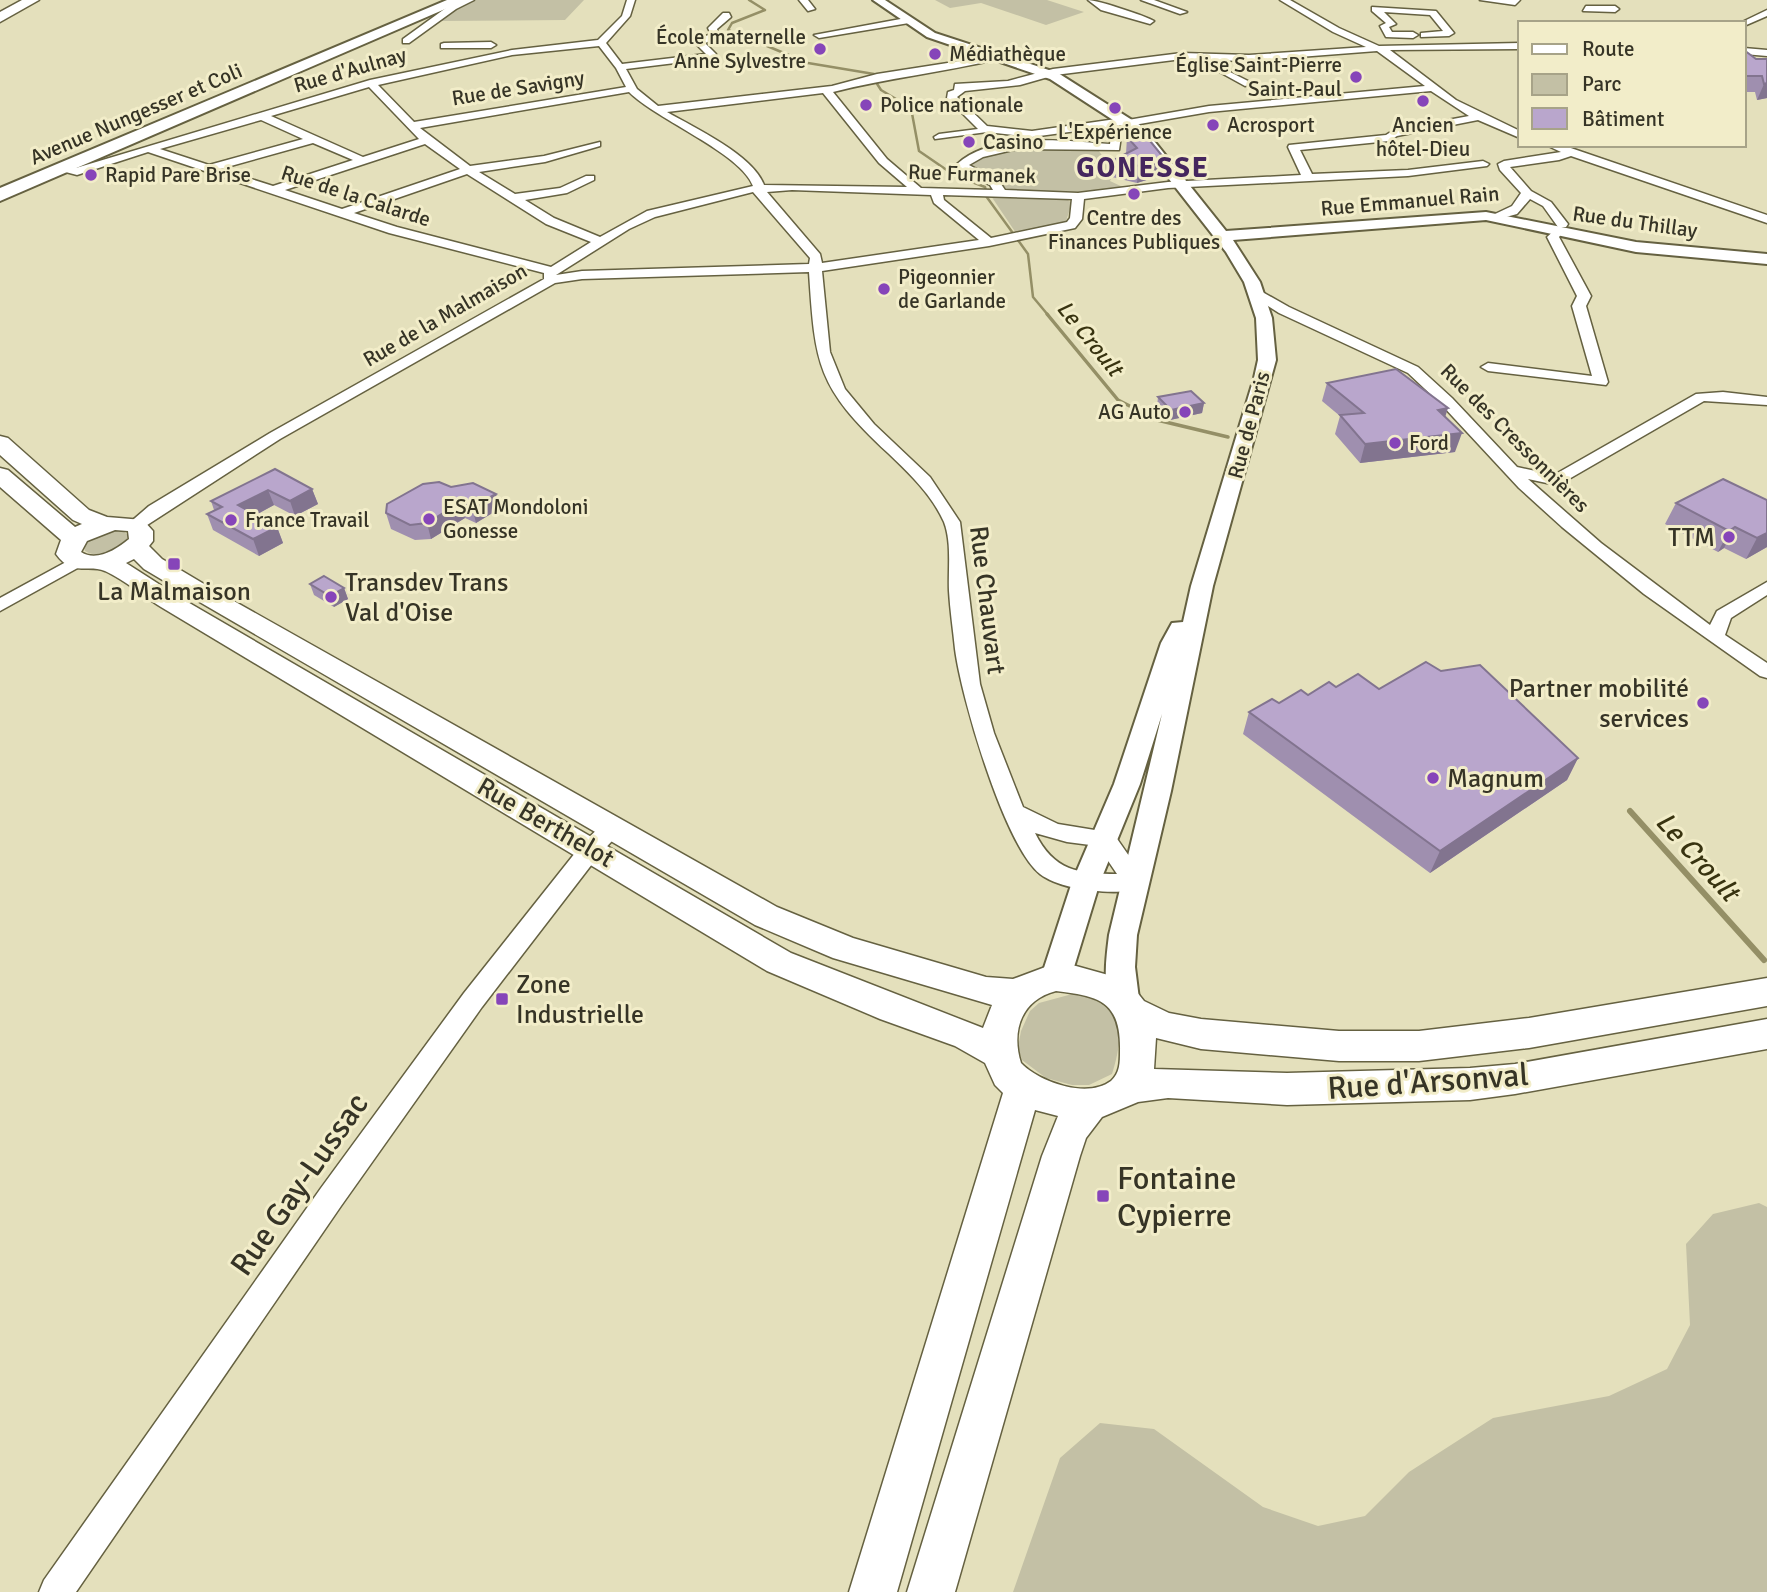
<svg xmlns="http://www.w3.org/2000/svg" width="1767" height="1592" font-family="Signika,sans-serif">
<rect width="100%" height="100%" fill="#e4e0bc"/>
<path fill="#c3c0a5" d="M 476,0 L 584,0 L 565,20 L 438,21 L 462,6 Z
M 935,0 L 1047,0 L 1084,12 L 1046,25 L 981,3 L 950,8 Z
M 1055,147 L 1096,147 L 1114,172 L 1110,181 L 1127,189 L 1069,194 L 1006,190 L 997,178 L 970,167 C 990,148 1029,149 1055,147 Z
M 991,196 L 1065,198 L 1072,203 L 1065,224 L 1016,233 Z
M 110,531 L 123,531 L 129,536 L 128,543 C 114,550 101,560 85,551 L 84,547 L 89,539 Z
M 1076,993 C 1121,1006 1126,1030 1112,1074 L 1089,1085 L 1072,1085 L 1046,1078 L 1022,1060 L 1018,1047 L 1021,1031 L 1030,1011 L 1039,1003 Z
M 1759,1203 L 1767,1207 L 1767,1592 L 1013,1592 L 1060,1458 L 1100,1423 L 1154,1429 L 1263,1507 L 1318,1526 L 1365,1516 L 1409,1472 L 1493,1418 L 1609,1396 L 1667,1369 L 1690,1325 L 1686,1244 L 1713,1214 Z"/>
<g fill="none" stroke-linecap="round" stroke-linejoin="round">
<path stroke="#948f66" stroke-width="2.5" d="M 749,0 L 765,10 L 732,23 L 728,30 L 761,44
M 767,46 L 808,63 L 874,74
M 874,79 L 881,90 L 911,108 L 919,151 L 954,175 L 985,187 L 986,191
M 986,196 L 1028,254 L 1033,297 L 1048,315"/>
<path stroke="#948f66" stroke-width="3.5" d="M 1047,314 L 1118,400 L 1157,420 L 1228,437"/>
<path stroke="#948f66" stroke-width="6" d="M 1630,811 L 1764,960"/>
<defs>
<path id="minor" d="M 463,0 L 474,0 L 456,9 L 409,43 L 403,43 L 403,39 L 450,5 Z
M 627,0 L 635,0 L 630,16 L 606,43 L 622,64 L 706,54 L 696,44 L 696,40 L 711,34 L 708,28 L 723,13 L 729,13 L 731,17 L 717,29 L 719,37 L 705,43 L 716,54 L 716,58 L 626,69 L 637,89 L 658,106 L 832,86 L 877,74 L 999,55 L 999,59 C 944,72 888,78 833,92 L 887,159 L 921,188 L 993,190 L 990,185 L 961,172 L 957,164 C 993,131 1066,141 1110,144 L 1111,137 L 1105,130 L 1106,127 L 1032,137 L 987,132 L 935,139 L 934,137 L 939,134 L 978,129 L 947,98 L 948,92 L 954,90 L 955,84 L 1008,81 L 1053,69 L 1182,53 L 1249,55 L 1366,47 L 1333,32 L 1280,0 L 1290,0 L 1339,28 L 1379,46 L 1520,43 L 1520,49 L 1390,50 L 1456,100 L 1520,131 L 1520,138 L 1478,120 L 1397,136 L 1389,141 L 1300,150 L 1312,174 L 1408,170 L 1483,161 L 1489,164 L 1487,166 L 1408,176 L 1168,188 L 1084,199 L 1082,219 L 1075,228 L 989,246 L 822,271 L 830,352 L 845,389 L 874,424 L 930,477 L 960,522 L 980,684 L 994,733 L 1023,807 L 1058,824 L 1113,833 L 1143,876 L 1146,882 L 1143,888 C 1118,896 1062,891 1040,874 C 1004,845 961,696 955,649 C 953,629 950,610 949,591 C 948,569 952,543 944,522 C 932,495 909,473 888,453 C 817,387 815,365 809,272 L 582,279 L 555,283 L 280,439 L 141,529 L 135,530 L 127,525 L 149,506 L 270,433 L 544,279 L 544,273 L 389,233 L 148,152 L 77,175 L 58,170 L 58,166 L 76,168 L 370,80 L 512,50 L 598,40 L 622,16 ZM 599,46 L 616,68 L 626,87 L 414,122 L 378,85 L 512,55 ZM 1377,51 L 1425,86 L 1209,106 L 1128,120 L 1123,118 L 1032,131 L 987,126 L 957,97 L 965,91 L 1020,85 L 1055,75 L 1182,59 L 1196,59 L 1245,86 L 1248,85 L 1248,81 L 1206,60 L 1249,61 ZM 369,87 L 419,139 L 363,157 L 271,116 ZM 1431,91 L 1469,116 L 1394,130 L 1386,135 L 1289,145 L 1288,147 L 1301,175 L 1168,182 L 1078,193 L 1005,190 L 999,181 L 969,165 L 983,157 L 1017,149 L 1119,150 L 1121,136 L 1115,129 L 1117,125 L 1128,126 L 1209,112 ZM 629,92 C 657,120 741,153 753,186 L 647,211 L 600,237 L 554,218 L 525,200 L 567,193 L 594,180 L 594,176 L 586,176 L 560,188 L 515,194 L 479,172 L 545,162 L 600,146 L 600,142 L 544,156 L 470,166 L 420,128 ZM 823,93 L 879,163 L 907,187 L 764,185 C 753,155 695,128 667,112 ZM 261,120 L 303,139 L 209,165 L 160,149 ZM 313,143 L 353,160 L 273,186 L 220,169 ZM 425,144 L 460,169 L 342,209 L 285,190 ZM 467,174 L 546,224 L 591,242 L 551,267 L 397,227 L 354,213 ZM 792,190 L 931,195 L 934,203 L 979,240 L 822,263 L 820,254 L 767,192 ZM 753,192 L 810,258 L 809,264 L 582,271 L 556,275 L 629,229 L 655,217 ZM 943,195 L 1072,199 L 1070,218 L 1067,222 L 991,238 L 944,200 ZM 1035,833 L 1067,842 L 1098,846 L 1117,874 C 1078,874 1054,871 1035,833 Z
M 799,0 L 808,0 L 815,9 L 808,11 Z
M 1088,0 C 1097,0 1146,16 1154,21 L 1150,24 L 1101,10 Z
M 1141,0 L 1154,0 L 1187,12 L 1180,14 Z
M 1480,0 L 1520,0 L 1515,5 Z
M 1586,6 L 1615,6 L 1619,9 L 1615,12 L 1583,11 Z
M 1372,7 L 1436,11 L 1454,33 L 1449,36 L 1421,37 L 1421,33 L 1443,31 L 1430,15 L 1384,12 L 1396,24 L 1389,27 L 1392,32 L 1413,32 L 1418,35 L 1413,38 L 1386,37 L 1380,26 L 1386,23 L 1372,11 Z
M 1767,10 L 1767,16 L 1744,26 L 1744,23 L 1740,23 Z
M 906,18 L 909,19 L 909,23 L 819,38 L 814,35 Z
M 444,43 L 491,42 L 496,45 L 491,48 L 441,48 L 441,44 Z
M 1744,48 L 1767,50 L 1767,56 L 1744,54 Z
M 1546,145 L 1562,145 L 1767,215 L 1767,223 L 1571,156 L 1559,160 L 1510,167 L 1531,191 L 1551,202 L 1568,224 L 1566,227 L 1558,227 L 1543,206 L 1530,199 L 1517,214 L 1495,220 L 1495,214 L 1512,206 L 1521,193 L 1500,170 L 1498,164 L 1504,161 L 1561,152 Z
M 1557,228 L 1563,232 L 1559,237 L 1591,296 L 1586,306 L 1608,382 L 1606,385 L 1488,371 L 1481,367 L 1488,363 L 1592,376 L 1572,306 L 1577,296 L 1547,237 Z
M 1257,289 L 1289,307 L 1418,367 L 1452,398 L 1517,467 L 1554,475 L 1696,394 L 1723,392 L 1767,397 L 1767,405 L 1704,401 L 1562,483 L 1556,485 L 1528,479 L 1601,543 L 1710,625 L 1717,611 L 1767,582 L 1767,595 L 1731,618 L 1725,635 L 1767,663 L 1767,678 L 1760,676 L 1644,594 L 1562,527 L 1519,488 L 1441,404 L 1408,373 L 1279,313 L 1252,296 L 1250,293 Z
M 77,556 L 83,557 L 86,561 L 83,565 L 0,611 L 0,598 Z
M 613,820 L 621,822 L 624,828 L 599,855 L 482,1007 L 341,1206 L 76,1592 L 39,1592 L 44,1580 L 321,1188 L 464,993 L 583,843 L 605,822 Z"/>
<path id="tertiary" d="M 873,0 L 885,0 L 935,33 L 1058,73 L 1143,127 L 1226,231 L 1486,212 L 1636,242 L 1767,254 L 1767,264 L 1636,252 L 1486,220 L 1233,240 L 1260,282 L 1272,318 L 1276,360 L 1213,586 L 1171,791 L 1137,935 L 1135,967 L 1139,999 L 1135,1008 L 1124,1011 L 1113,1008 C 1102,986 1106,959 1109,935 L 1162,714 L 1140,784 L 1100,882 L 1071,977 L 1067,985 L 1056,989 L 1045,985 L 1041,977 L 1072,882 L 1114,784 L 1161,643 L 1172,623 L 1183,622 L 1191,586 L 1254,378 L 1258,360 L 1256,318 L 1244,282 L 1226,252 L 1133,133 L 1050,79 L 927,37 Z"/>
<path id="secondary" d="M 0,436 L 8,438 L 89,510 L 107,517 L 143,520 L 153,531 L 153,541 L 149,546 L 162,559 L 209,587 L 777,907 L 853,938 L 986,977 L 1013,979 L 1056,963 L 1076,966 L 1119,978 L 1132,986 L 1144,1001 L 1169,1013 L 1201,1019 L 1339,1031 L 1419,1031 L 1529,1018 L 1767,978 L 1767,1006 L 1529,1048 L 1419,1061 L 1339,1061 L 1201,1049 L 1156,1038 L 1154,1069 L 1287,1073 L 1470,1068 L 1515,1064 L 1767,1019 L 1767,1049 L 1515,1094 L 1470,1100 L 1287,1105 L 1168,1098 L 1138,1102 L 1102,1117 L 1086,1138 L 1080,1156 L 955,1592 L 907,1592 L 1042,1156 L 1058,1116 L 1035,1110 L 897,1592 L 849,1592 L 1003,1093 L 995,1085 L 985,1063 L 955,1046 L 880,1019 L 767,971 L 161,607 C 143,596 125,580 105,571 C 88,564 72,577 56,554 L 61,540 L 0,487 L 0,468 L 8,470 L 75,527 L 82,524 L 73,520 L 0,455 ZM 115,530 L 128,531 L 129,539 C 116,550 96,562 81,552 L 87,541 ZM 134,559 L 144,569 L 191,597 L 755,925 L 833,958 L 992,1005 L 983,1028 L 791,953 L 179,597 L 126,563 ZM 1056,991 C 1100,996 1121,1002 1120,1051 C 1120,1062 1120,1073 1111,1081 C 1087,1099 1039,1082 1021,1063 C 1011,1031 1021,1000 1056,991 Z"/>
<path id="primary" d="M 447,0 L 466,0 L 0,201 L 0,188 Z"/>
<path id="trunk" d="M 22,0 L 39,0 L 0,22 L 0,12 Z"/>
</defs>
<use href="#minor" stroke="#656141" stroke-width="3"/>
<use href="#tertiary" stroke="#656141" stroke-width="4"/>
<use href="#secondary" stroke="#656141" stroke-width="3"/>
<use href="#primary" stroke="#656141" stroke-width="4"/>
<use href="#trunk" stroke="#656141" stroke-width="3"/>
<use href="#minor" fill="#fff" fill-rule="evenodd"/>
<use href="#tertiary" fill="#fff" fill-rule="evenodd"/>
<use href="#secondary" fill="#fff" fill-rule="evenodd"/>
<use href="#primary" fill="#fff" fill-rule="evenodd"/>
<use href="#trunk" fill="#fff" fill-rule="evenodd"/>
</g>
<path fill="#9f8faf" d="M 1744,50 L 1756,59 L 1767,59 L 1767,98 L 1757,100 L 1755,92 L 1744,92 Z
M 1127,137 L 1162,175 L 1137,183 L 1112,177 L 1114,160 L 1126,154 Z
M 1327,383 L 1455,452 L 1360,463 L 1335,434 L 1340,416 L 1322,401 Z
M 1158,397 L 1204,403 L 1202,413 L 1170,420 L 1157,407 Z
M 275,469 L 312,489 L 318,504 L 295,516 L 274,505 L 256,515 L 277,527 L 283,543 L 259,556 L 213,530 L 207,514 L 214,510 L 211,501 Z
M 1723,479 L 1767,547 L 1746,559 L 1724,548 L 1718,552 L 1665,524 L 1676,503 Z
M 451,487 L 496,494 L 499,509 L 476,523 L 465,518 L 431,539 L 415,540 L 391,529 L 386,513 Z
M 310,584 L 344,588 L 348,599 L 334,607 L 314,595 Z
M 1336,687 L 1379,689 L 1578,758 L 1567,780 L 1430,873 L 1243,734 L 1249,712 Z"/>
<path fill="#82748f" d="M 1767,83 L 1767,98 L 1757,100 L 1764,84 Z
M 1164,158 L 1162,175 L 1137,183 L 1139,166 Z
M 1204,403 L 1202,413 L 1170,420 L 1171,410 Z
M 1448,408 L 1442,427 L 1438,410 Z
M 1462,433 L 1455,452 L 1360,463 L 1365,444 Z
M 312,489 L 318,504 L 295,516 L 290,501 Z
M 268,490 L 274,505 L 244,521 L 238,505 Z
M 496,494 L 499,509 L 476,523 L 472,507 Z
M 461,502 L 465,518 L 431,539 L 427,523 Z
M 277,527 L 283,543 L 259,556 L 253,539 Z
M 1735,527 L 1724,548 L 1718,552 L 1729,531 Z
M 1767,533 L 1767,547 L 1746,559 L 1757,538 Z
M 344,588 L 348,599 L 334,607 L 330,596 Z
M 1578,758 L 1567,780 L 1430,873 L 1440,851 Z"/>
<path fill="#b9a6cc" stroke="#82748f" stroke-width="2" d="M 1744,50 L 1756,59 L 1767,59 L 1767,83 L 1764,84 L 1762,76 L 1747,76 L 1744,74 Z
M 1146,136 L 1164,158 L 1139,166 L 1114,160 L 1137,148 L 1127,137 Z
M 1396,369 L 1448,408 L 1438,410 L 1462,433 L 1365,444 L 1340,415 L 1364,413 L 1327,383 Z
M 1191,391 L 1204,403 L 1171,410 L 1158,397 Z
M 275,469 L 312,489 L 290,501 L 268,490 L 238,505 L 277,527 L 253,539 L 207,514 L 222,507 L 211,501 Z
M 1723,479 L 1767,500 L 1767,533 L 1757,538 L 1735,527 L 1729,531 L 1676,503 Z
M 439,482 L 451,487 L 473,483 L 496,494 L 472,507 L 461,502 L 427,523 L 410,525 L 386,513 L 387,504 L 423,484 Z
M 324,576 L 344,588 L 330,596 L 310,584 Z
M 1426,662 L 1441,671 L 1480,665 L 1578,758 L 1440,851 L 1249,712 L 1272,699 L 1279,703 L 1301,690 L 1308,695 L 1329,682 L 1336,687 L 1358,674 L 1379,689 Z"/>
<g fill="#8645b9" stroke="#f2edc9" stroke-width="2.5">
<circle cx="820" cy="49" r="7"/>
<circle cx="935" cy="54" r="7"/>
<circle cx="1356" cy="77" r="7"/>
<circle cx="1423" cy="101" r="7"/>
<circle cx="866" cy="105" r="7"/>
<circle cx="1115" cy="108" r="7"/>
<circle cx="1213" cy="125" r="7"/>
<circle cx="969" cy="142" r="7"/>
<circle cx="91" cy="175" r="7"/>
<circle cx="1134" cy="194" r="7"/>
<circle cx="884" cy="289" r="7"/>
<circle cx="1185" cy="412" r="7"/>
<circle cx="1395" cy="443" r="7"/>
<circle cx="429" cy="519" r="7"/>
<circle cx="231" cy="520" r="7"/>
<circle cx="1729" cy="537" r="7"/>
<rect x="167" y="557" width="14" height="14" rx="3.5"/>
<circle cx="331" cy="597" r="7"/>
<circle cx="1703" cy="703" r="7"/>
<circle cx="1433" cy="778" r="7"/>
<rect x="495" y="992" width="14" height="14" rx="3.5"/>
<rect x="1096" y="1189" width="14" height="14" rx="3.5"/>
</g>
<g text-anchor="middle" stroke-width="6" stroke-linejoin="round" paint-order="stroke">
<g font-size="21" fill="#363426" stroke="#f2edc9" text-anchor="start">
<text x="806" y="44" text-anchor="end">École maternelle<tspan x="806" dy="24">Anne Sylvestre</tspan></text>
<text x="949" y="61">Médiathèque</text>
<text x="1342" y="72" text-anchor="end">Église Saint-Pierre<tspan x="1342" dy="24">Saint-Paul</tspan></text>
<text x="880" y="112">Police nationale</text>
<text x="1227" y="132">Acrosport</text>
<text x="1423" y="132" text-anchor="middle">Ancien<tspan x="1423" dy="24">hôtel-Dieu</tspan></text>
<text x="1115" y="139" text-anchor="middle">L'Expérience</text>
<text x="983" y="149">Casino</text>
<text x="105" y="182">Rapid Pare Brise</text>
<text x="1134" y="225" text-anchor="middle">Centre des<tspan x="1134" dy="24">Finances Publiques</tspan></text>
<text x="898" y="284">Pigeonnier<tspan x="898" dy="24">de Garlande</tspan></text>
<text x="1171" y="419" text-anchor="end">AG Auto</text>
<text x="1409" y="450">Ford</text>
<text x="443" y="514">ESAT Mondoloni<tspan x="443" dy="24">Gonesse</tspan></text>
<text x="245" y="527">France Travail</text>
</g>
<g font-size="21" fill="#363426" stroke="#f2edc9">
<text transform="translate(350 70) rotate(-16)" y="7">Rue d'Aulnay</text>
<text transform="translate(518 88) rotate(-9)" y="7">Rue de Savigny</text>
<text transform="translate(136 114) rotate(-23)" y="7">Avenue Nungesser et Coli</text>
<text transform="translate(972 174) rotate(2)" y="7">Rue Furmanek</text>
<text transform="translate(356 196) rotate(18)" y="7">Rue de la Calarde</text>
<text transform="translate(1410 201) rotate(-5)" y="7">Rue Emmanuel Rain</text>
<text transform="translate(1635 222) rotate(8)" y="7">Rue du Thillay</text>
<text transform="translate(445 315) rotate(-30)" y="7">Rue de la Malmaison</text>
<text transform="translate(1249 425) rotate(-75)" y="7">Rue de Paris</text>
<text transform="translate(1515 438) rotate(45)" y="7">Rue des Cressonnières</text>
</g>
<g font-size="23" font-style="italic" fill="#383310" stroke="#f2edc9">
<text transform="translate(1090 338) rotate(51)" y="8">Le Croult</text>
</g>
<g font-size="26" fill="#363426" stroke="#f2edc9" text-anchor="start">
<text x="1715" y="546" text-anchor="end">TTM</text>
<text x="345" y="591">Transdev Trans<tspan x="345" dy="30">Val d'Oise</tspan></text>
<text x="174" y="600" text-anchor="middle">La Malmaison</text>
<text x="1689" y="697" text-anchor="end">Partner mobilité<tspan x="1689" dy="30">services</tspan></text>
<text x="1447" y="787">Magnum</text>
<text x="516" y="993">Zone<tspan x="516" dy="30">Industrielle</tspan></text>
</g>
<g font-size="26" fill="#363426" stroke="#f2edc9">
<text transform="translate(988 600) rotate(83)" y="9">Rue Chauvart</text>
<text transform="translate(546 822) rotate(30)" y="9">Rue Berthelot</text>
</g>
<g font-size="28" font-weight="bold" letter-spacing="2" fill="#45265e" stroke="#f2edc9">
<text x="1143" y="177">GONESSE</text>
</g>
<g font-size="28" font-style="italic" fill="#383310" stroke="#f2edc9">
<text transform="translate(1698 856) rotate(48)" y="10">Le Croult</text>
</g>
<g font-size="32" fill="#363426" stroke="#f2edc9">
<text transform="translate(1428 1081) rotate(-4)" y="11">Rue d'Arsonval</text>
<text transform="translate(299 1184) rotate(-55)" y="11">Rue Gay-Lussac</text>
</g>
<g font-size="32" fill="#363426" stroke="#f2edc9" text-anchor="start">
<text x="1117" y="1189">Fontaine<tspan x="1117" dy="37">Cypierre</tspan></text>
</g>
</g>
<rect x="1518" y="21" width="228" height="126" fill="#f2edc9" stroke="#a7a388" stroke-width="2"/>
<rect x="1532" y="44" width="35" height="10" fill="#ffffff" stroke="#a7a388" stroke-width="2"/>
<text x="1582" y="56" font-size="21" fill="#363426">Route</text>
<rect x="1532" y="74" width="35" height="21" fill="#c3c0a5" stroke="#a7a388" stroke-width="2"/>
<text x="1582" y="91" font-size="21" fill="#363426">Parc</text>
<rect x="1532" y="108" width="35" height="21" fill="#b9a6cc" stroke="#a7a388" stroke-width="2"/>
<text x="1582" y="126" font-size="21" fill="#363426">Bâtiment</text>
</svg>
